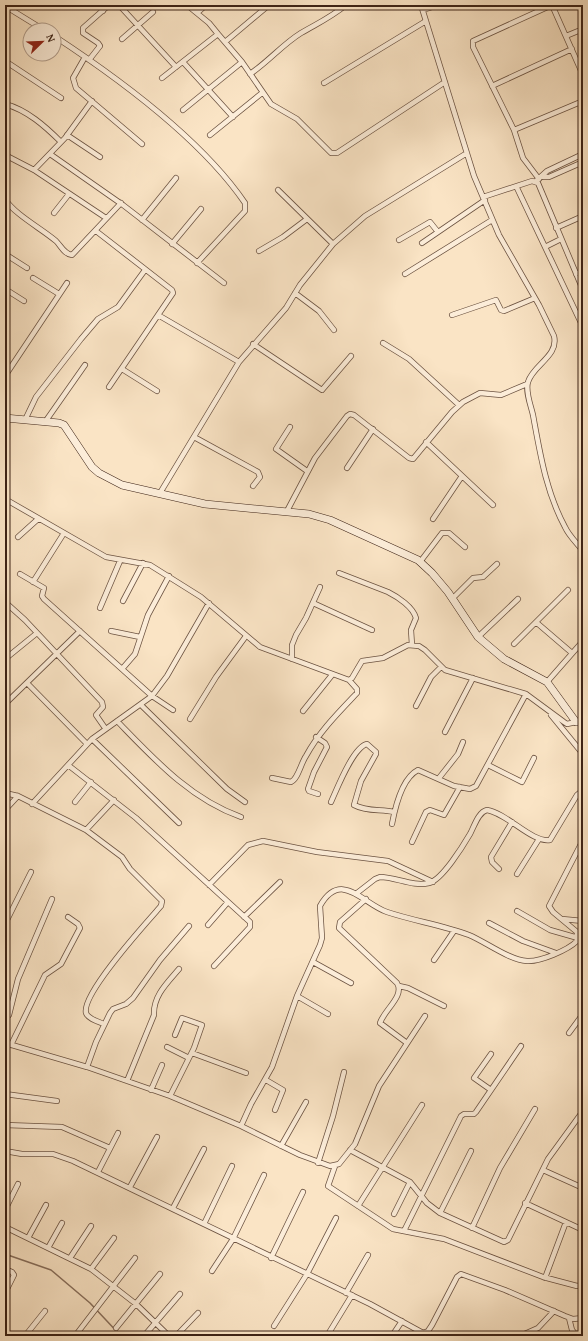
<svg xmlns="http://www.w3.org/2000/svg" width="588" height="1341" font-family="'Gentium Book Plus',serif">
<rect width="100%" height="100%" fill="#fae4c5"/>
<filter id="stains"><feTurbulence type="fractalNoise" baseFrequency=".005" numOctaves="4"/><feColorMatrix values="0 0 0 0 .2 0 0 0 0 .09 0 0 0 0 .02 0 0 0 .5 -.17"/></filter>
<radialGradient id="worn" r=".72"><stop offset=".6" stop-color="#630" stop-opacity="0"/><stop offset="1" stop-color="#630" stop-opacity=".3"/></radialGradient>
<g fill="none" stroke-linecap="round" stroke-linejoin="round">
<path stroke="#886f5c" stroke-width="1.5" d="M 5,1254 L 51,1270 L 90,1303 L 121,1336"/>
<defs>
<path id="street" d="M 98,5 L 103,11
M 119,5 L 176,67
M 187,5 L 209,23 L 218,34 L 242,62 L 271,104 L 297,119 L 331,153 L 337,153 L 445,82
M 421,5 L 474,176 L 499,235 L 539,305 L 554,336 C 559,356 533,365 528,382 C 525,391 531,406 533,415 C 540,453 546,492 565,527 C 569,536 577,543 583,551
M 552,5 L 583,75
M 5,6 L 44,30
M 423,10 L 438,5
M 197,13 L 206,5
M 54,36 C 118,78 202,140 245,203 L 245,211 L 197,263
M 566,36 L 583,29
M 122,39 L 153,12
M 225,42 L 269,5
M 85,57 L 73,78 L 76,88 L 142,144
M 89,60 L 100,46 L 98,43 L 83,33 L 83,28 L 109,5
M 5,61 L 61,98
M 183,62 L 233,117
M 250,74 C 268,62 283,44 301,33 C 318,23 330,18 346,5
M 162,78 L 218,34
M 324,83 L 426,21
M 492,86 L 572,49
M 5,104 C 27,110 45,126 61,142
M 183,110 L 242,62
M 514,130 L 583,101
M 67,135 L 100,157
M 210,135 L 262,93
M 50,154 L 123,205 L 224,283
M 5,155 L 34,170 L 106,218
M 34,170 L 65,138 L 92,101
M 543,177 L 549,177 L 583,162
M 539,179 L 523,158 L 514,130 L 473,47 L 473,41 L 552,5
M 536,181 L 547,171 L 583,154
M 517,188 L 583,327
M 278,190 L 333,244
M 483,197 L 532,181 L 538,183 L 583,290
M 5,199 C 14,214 42,229 56,241 C 61,246 64,254 72,255 L 121,203
M 54,213 L 69,194
M 142,220 L 176,178
M 556,228 L 583,216
M 96,231 L 172,290 L 173,293 L 109,387
M 399,240 L 430,222 L 438,232
M 422,243 L 485,200
M 172,244 L 201,209
M 545,247 L 561,239
M 259,251 L 283,237 L 307,219
M 5,254 L 27,268
M 405,274 L 492,220
M 576,274 L 583,271
M 33,278 L 59,294
M 5,289 L 24,301
M 295,293 L 319,311 L 334,330
M 158,315 L 239,362
M 452,315 L 496,300 L 501,310 L 504,311 L 535,298
M 383,343 L 409,359 L 459,405
M 253,344 L 322,390 L 351,356
M 122,369 L 157,391
M 5,376 L 67,283
M 25,420 L 36,397 L 81,339 L 98,319 L 118,307 L 145,270
M 45,422 L 85,365
M 290,427 L 276,449 L 307,471
M 194,437 L 258,472 L 260,477 L 253,486
M 426,442 L 493,505
M 347,468 L 373,429
M 160,493 L 239,362 L 286,308 L 300,285 L 333,244 L 365,216 L 467,153
M 5,499 L 106,557 L 150,565 L 201,597 L 260,647 L 349,680 L 352,678 L 362,661 L 383,658 L 408,645 L 419,646 L 425,650 L 445,670 L 526,694 L 564,722 L 567,724 L 576,722
M 287,511 L 315,458 L 347,416 L 350,414 L 354,415 L 409,458 L 413,459 L 452,412 L 463,402 L 480,393 L 501,395 L 527,384
M 433,519 L 462,476
M 18,537 L 38,519
M 420,562 L 442,533 L 449,533 L 465,547
M 339,573 L 388,592 C 398,597 413,607 416,618 L 411,630 L 412,645
M 20,574 L 44,588 L 42,596 L 44,599 L 152,696 L 173,710
M 33,582 L 64,533
M 452,599 L 473,578 L 483,577 L 497,564
M 123,601 L 143,563
M 5,602 L 25,620 L 102,702 L 103,707 L 96,715 L 105,728
M 313,603 L 372,630
M 100,608 L 120,561
M 537,623 L 572,653
M 111,631 L 140,637
M 478,637 L 518,599
M 514,644 L 568,590
M 5,659 L 37,633
M 292,659 L 292,645 L 296,635 L 306,618 L 320,587
M 122,669 L 135,654 L 148,615 L 169,576
M 547,682 L 583,641
M 27,683 L 87,744
M 5,704 L 80,631
M 141,705 L 227,789 L 245,802
M 416,706 L 431,677 L 441,667
M 303,711 L 332,675
M 551,715 L 583,754
M 190,719 L 216,677 L 246,636
M 117,721 C 154,759 190,799 241,817
M 445,732 L 473,678
M 316,737 L 325,743 L 327,747 L 314,772 L 308,789 L 309,791 L 318,794
M 92,739 L 179,823
M 68,765 L 136,818 L 250,922 L 250,927 L 214,966
M 488,765 L 522,782 L 534,758
M 272,778 L 291,782 C 298,779 301,763 306,756 C 319,732 338,713 357,693 L 357,689 L 349,680
M 439,778 L 458,754 L 463,742
M 5,793 L 18,796 L 86,830 L 122,857 L 130,869 L 162,901 L 161,906 C 147,922 81,994 86,1013 C 88,1019 99,1022 104,1024
M 75,802 L 91,782
M 331,802 C 337,789 353,747 367,744 L 376,752 L 376,754 L 361,781 L 354,805 C 367,812 381,809 394,812
M 32,804 L 92,739 L 152,696 L 167,676 L 209,603
M 5,810 L 18,796
M 392,824 C 395,808 402,778 418,770 L 454,786 L 470,789 L 476,786 L 526,694
M 86,830 L 114,800
M 412,842 L 426,812 L 430,810 L 444,815 L 460,787
M 499,869 L 492,862 L 491,857 L 512,822
M 517,874 L 539,839
M 209,885 L 248,845 L 263,841 L 317,852 L 388,861 L 433,882
M 357,893 L 375,879 L 380,877 C 396,877 413,887 429,883 C 442,880 463,846 470,834 C 474,827 478,812 487,810 C 507,813 532,843 550,840 L 577,795 L 583,790
M 366,899 L 340,922 L 339,928 L 397,983 C 405,996 384,1010 380,1023 L 407,1043
M 517,911 L 550,930 L 578,938
M 244,917 L 280,882
M 562,919 L 583,921
M 489,923 L 523,941 L 556,953
M 5,924 L 31,872
M 208,925 L 228,902
M 434,960 L 454,931
M 313,962 L 351,983
M 399,986 L 408,988 L 444,1006
M 297,996 L 328,1014
M 5,1018 L 9,1015 L 18,979 L 52,899
M 569,1033 L 583,1014
M 5,1043 L 87,1067 L 170,1096 L 241,1126 L 300,1155 L 330,1166 L 339,1164 L 355,1144 L 379,1086 L 425,1016
M 11,1045 L 45,975 L 61,964 L 80,928 L 78,924 L 68,917
M 167,1047 L 189,1058
M 192,1053 L 246,1073
M 87,1067 L 96,1042 L 110,1013 L 113,1009 L 126,1004 L 133,998 L 160,960 L 189,926
M 266,1080 L 283,1090 L 275,1110
M 127,1081 L 154,1015 C 153,996 167,983 179,969
M 151,1090 L 162,1065
M 491,1090 L 474,1078 L 491,1054
M 5,1094 L 57,1101
M 170,1096 L 194,1048 L 202,1025 L 182,1018 L 175,1035
M 5,1125 L 62,1127 L 110,1148
M 241,1126 L 251,1104 L 272,1067 L 297,996 L 320,945 L 322,938 L 320,906 C 341,869 363,904 387,912 C 414,921 442,925 469,935 C 486,942 509,960 527,961 C 540,962 568,950 577,941 L 577,932 L 553,912 L 549,906 L 583,840
M 281,1146 L 306,1102
M 350,1150 L 410,1182 L 427,1203 L 440,1213 L 504,1242 L 508,1240 L 548,1159 L 583,1111
M 5,1151 L 22,1154 L 53,1154 L 73,1161 L 370,1304 L 423,1333 L 428,1331 L 432,1325 L 457,1277 L 461,1274 L 505,1290 L 565,1316 L 573,1319 L 583,1318
M 318,1163 L 333,1116 L 344,1072
M 335,1166 L 328,1186 L 393,1229 L 444,1239 L 543,1277 L 577,1286 L 583,1285
M 543,1170 L 583,1188
M 98,1172 L 118,1133
M 130,1187 L 157,1137
M 525,1203 L 583,1230
M 358,1206 L 422,1105
M 173,1208 L 204,1149
M 5,1210 L 18,1184
M 440,1213 L 471,1151
M 394,1214 L 410,1182
M 204,1224 L 232,1166
M 5,1227 L 91,1269 L 136,1304 L 169,1336
M 472,1228 L 500,1168 L 535,1109
M 404,1231 L 461,1116 L 464,1114 L 474,1114 L 476,1112 L 521,1046
M 28,1238 L 46,1205
M 48,1248 L 62,1223
M 70,1258 L 91,1226
M 271,1258 L 303,1192
M 5,1269 L 12,1272 L 14,1275 L 5,1293
M 91,1269 L 114,1238
M 212,1271 L 233,1239 L 264,1175
M 545,1278 L 566,1222
M 346,1293 L 368,1255
M 569,1318 L 572,1330 L 577,1336
M 274,1326 L 307,1274 L 336,1218
M 116,1328 L 160,1274
M 25,1336 L 45,1311
M 75,1336 L 135,1258
M 144,1336 L 180,1294
M 176,1336 L 198,1313
M 327,1336 L 352,1295
M 392,1336 L 402,1321
M 520,1336 L 538,1328 L 554,1311"/>
<path id="secondary" d="M 5,418 L 59,423 L 64,425 L 92,467 L 99,473 L 122,485 L 205,504 L 309,514 L 330,520 L 418,560 L 432,573 L 448,592 L 478,637 L 504,659 L 547,682 L 576,722 L 583,722"/>
</defs>
<use href="#street" stroke="#6c5342" stroke-width="6"/>
<use href="#secondary" stroke="#3d2316" stroke-width="8"/>
<use href="#street" stroke="#fcedd9" stroke-width="4.5"/>
<use href="#secondary" stroke="#fcedd9" stroke-width="7"/>
</g>
<rect width="588" height="1341" fill="none" stroke="#fae4c5" stroke-width="20"/>
<rect x="6" y="6" width="576" height="1329" fill="none" stroke="#3d2316" stroke-width="2"/>
<rect x="10" y="10" width="568" height="1321" fill="none" stroke="#3d2316"/>
<g transform="translate(42 42) rotate(67)"><circle r="19" fill="#fcedd9" stroke="#b09c8b"/>
<path d="M0-3L7 15L0 10L-7 15Z" fill="#8f2418"/>
<text y="-6" font-size="11" font-weight="bold" text-anchor="middle" fill="#3d2316">N</text>
</g>
<rect width="100%" height="100%" filter="url(#stains)"/>
<rect width="100%" height="100%" fill="url(#worn)"/>
</svg>
